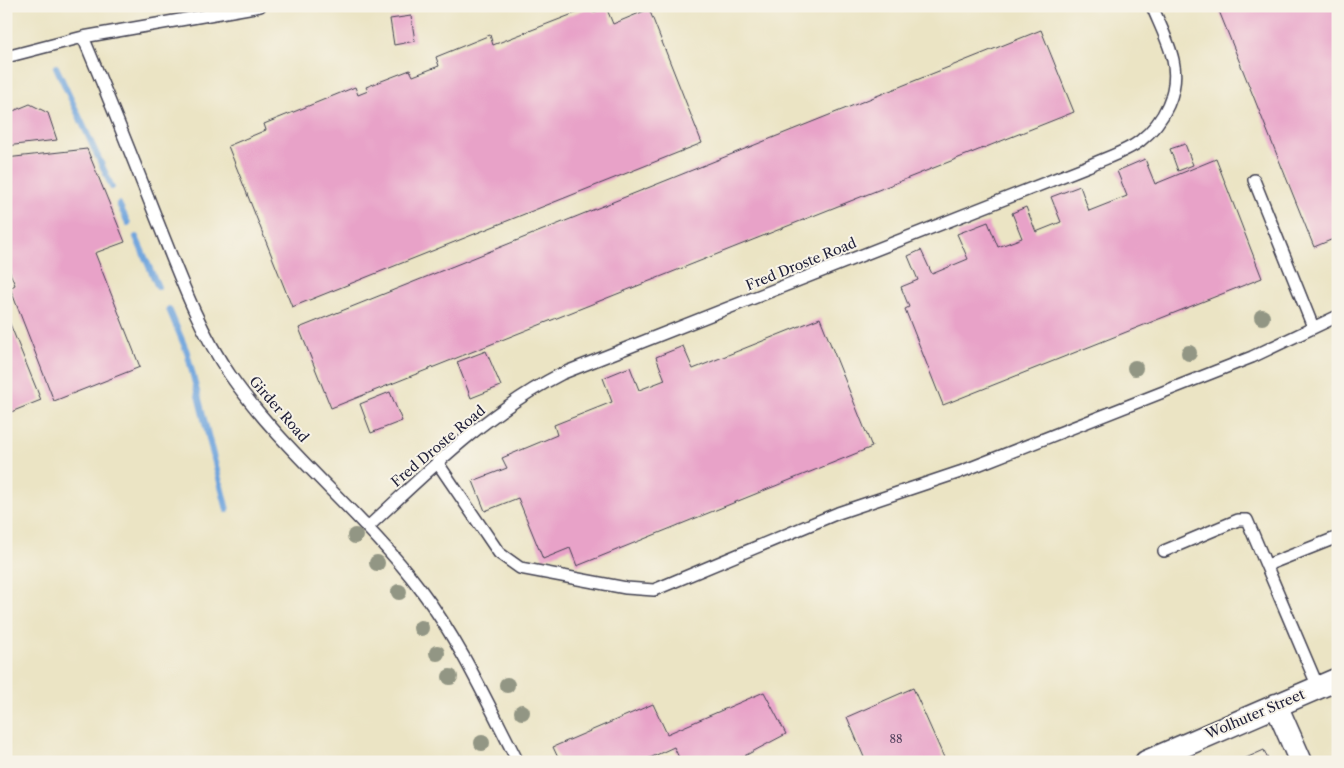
<svg xmlns="http://www.w3.org/2000/svg" width="1344" height="768" font-family="'Libre Caslon Text',serif">
<rect width="100%" height="100%" fill="#f7f3e8"/>
<filter id="ink" filterUnits="userSpaceOnUse"><feTurbulence type="fractalNoise" baseFrequency=".02" numOctaves="2"/><feDisplacementMap in="SourceGraphic" scale="10" xChannelSelector="R" yChannelSelector="G"/><feConvolveMatrix kernelMatrix="1 2 1 2 8 2 1 2 1" color-interpolation-filters="sRGB"/></filter>
<filter id="wash" filterUnits="userSpaceOnUse"><feTurbulence type="fractalNoise" baseFrequency=".0096" numOctaves="4" result="noise"/><feDisplacementMap in="SourceGraphic" scale="20" xChannelSelector="R" yChannelSelector="G"/><feGaussianBlur stdDeviation="1.12" result="paint"/><feColorMatrix in="noise" values="0 0 0 0 0 0 0 0 0 0 0 0 0 0 0 0 0 1.4 0 .05"/><feComposite in="paint" operator="in"/></filter>
<g filter="url(#wash)">
<rect width="100%" height="100%" fill="#ebe4c4"/>
<g fill="none" stroke-linecap="round" stroke-linejoin="round">
<path stroke="#70a5dd" stroke-width="6" d="M 56,67 L 112,187
M 119,204 L 128,223
M 136,237 L 158,287
M 169,309 L 187,352 L 227,510"/>
</g>
<g id="blocks">
<path fill="#e8a2c8" d="M 1217,6 L 1338,6 L 1338,237 L 1314,247 Z
M 591,7 L 594,12 L 606,7 L 613,24 L 649,9 L 702,143 L 292,307 L 228,146 L 266,130 L 264,124 L 355,87 L 358,95 L 368,91 L 366,87 L 410,70 L 413,76 L 439,66 L 436,57 L 490,35 L 493,45 Z
M 411,16 L 415,41 L 394,45 L 390,19 Z
M 1041,30 L 1074,112 L 331,408 L 299,328 Z
M 30,104 L 48,113 L 57,140 L 6,146 L 6,114 Z
M 1185,144 L 1193,165 L 1178,171 L 1170,149 Z
M 87,149 L 125,242 L 95,253 L 140,367 L 54,401 L 10,288 L 15,285 L 6,263 L 6,158 Z
M 1145,159 L 1155,184 L 1216,159 L 1262,278 L 943,405 L 905,309 L 909,307 L 901,287 L 918,280 L 908,256 L 921,250 L 932,274 L 968,259 L 957,234 L 988,222 L 998,247 L 1022,238 L 1012,213 L 1026,207 L 1036,232 L 1061,222 L 1051,197 L 1080,186 L 1089,211 L 1127,196 L 1117,171 Z
M 6,314 L 41,400 L 6,414 Z
M 820,318 L 872,447 L 577,566 L 570,548 L 543,559 L 518,498 L 485,511 L 473,481 L 507,468 L 502,458 L 557,435 L 554,425 L 612,402 L 603,378 L 630,367 L 639,390 L 665,380 L 656,357 L 683,346 L 693,369 Z
M 486,351 L 501,386 L 471,398 L 457,362 Z
M 390,392 L 402,421 L 371,433 L 360,404 Z
M 913,688 L 946,762 L 866,762 L 847,717 Z
M 764,692 L 786,734 L 733,762 L 681,762 L 674,747 L 641,762 L 560,762 L 553,747 L 653,704 L 667,734 Z
M 1264,750 L 1269,762 L 1237,762 Z"/>
</g>
</g>
<g filter="url(#ink)">
<use href="#blocks" fill-opacity="0" stroke="#403f50" stroke-width="1"/>
<g fill="none" stroke-linecap="round" stroke-linejoin="round">
<defs>
<path id="service" d="M 83,37 C 109,98 133,159 157,220 C 178,272 198,329 230,375 C 285,454 363,513 421,590 C 460,642 488,704 518,762
M 6,57 L 83,37 L 260,6
M 1254,180 L 1313,327
M 437,462 L 499,553 L 520,568 L 626,588 L 654,590 L 838,513 L 960,472 L 1252,357 L 1338,316
M 368,527 C 428,471 488,411 561,374 L 1088,166 C 1105,158 1126,152 1140,141 C 1164,122 1180,91 1173,60 C 1169,42 1159,23 1152,6
M 1164,551 L 1238,520 L 1247,520 L 1318,687
M 1267,565 L 1338,537"/>
<path id="minor" d="M 1276,705 L 1301,762
M 1146,762 L 1338,679"/>
</defs>
<use href="#service" stroke="#403f50" stroke-width="14"/>
<use href="#minor" stroke="#403f50" stroke-width="25"/>
<use href="#service" stroke="#fff" stroke-width="11"/>
<use href="#minor" stroke="#fff" stroke-width="22"/>
</g>
<g fill="#929684">
<circle cx="1262" cy="317" r="8"/>
<circle cx="1189" cy="353" r="8"/>
<circle cx="1135" cy="368" r="8"/>
<circle cx="355" cy="536" r="8"/>
<circle cx="377" cy="563" r="8"/>
<circle cx="399" cy="592" r="8"/>
<circle cx="421" cy="628" r="8"/>
<circle cx="437" cy="653" r="8"/>
<circle cx="450" cy="677" r="8"/>
<circle cx="507" cy="685" r="8"/>
<circle cx="522" cy="712" r="8"/>
<circle cx="482" cy="743" r="8"/>
</g>
</g>
<g text-anchor="middle" stroke-width="4" stroke-linejoin="round" paint-order="stroke">
<g font-size="11" fill="#54425e">
<text x="896" y="743">88</text>
</g>
<g font-size="14" fill="#22223b" stroke="#f7f3e8">
<text transform="translate(801 264) rotate(-22)" y="5">Fred Droste Road</text>
<text transform="translate(279 409) rotate(49)" y="5">Girder Road</text>
<text transform="translate(438 446) rotate(-40)" y="5">Fred Droste Road</text>
<text transform="translate(1255 714) rotate(-23)" y="5">Wolhuter Street</text>
</g>
</g>
<rect width="1344" height="768" fill="none" stroke="#f7f3e8" stroke-width="25"/>
</svg>
